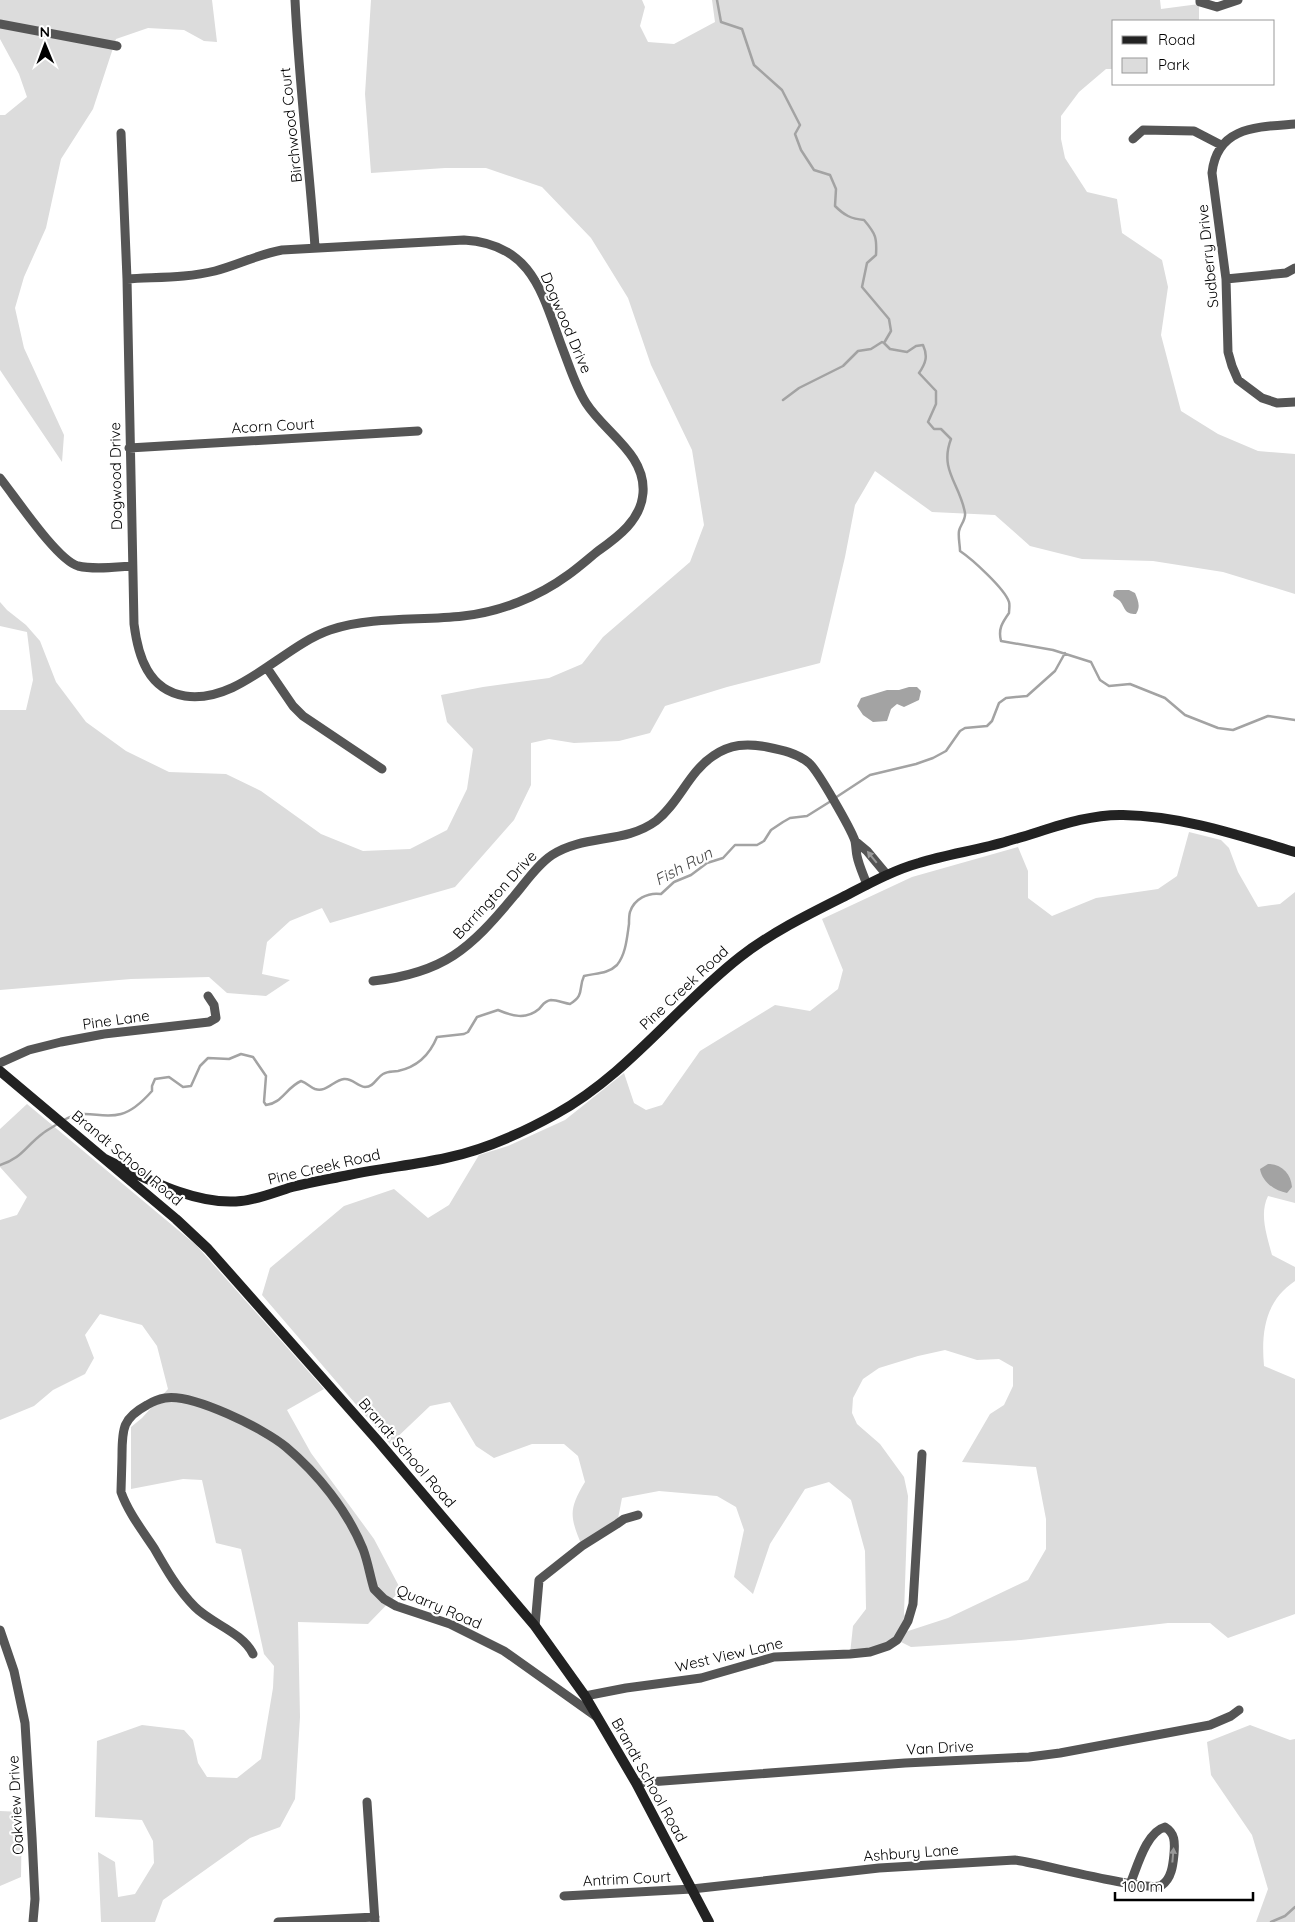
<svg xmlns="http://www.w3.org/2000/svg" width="1295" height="1922" font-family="Quicksand,sans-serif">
<rect width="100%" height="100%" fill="#fff"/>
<path fill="#dcdcdc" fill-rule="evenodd" d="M 0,0 L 212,0 L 217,42 L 204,41 L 184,30 L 148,28 L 116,39 L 93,109 L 61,159 L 46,228 L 24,277 L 15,308 L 24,348 L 64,435 L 62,462 L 0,370 L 0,115 L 5,115 L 27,97 L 19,74 L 0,39 Z
M 371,0 L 642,0 L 645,7 L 640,26 L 648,42 L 674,44 L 715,22 L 712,0 L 1160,0 L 1161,9 L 1199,4 L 1199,20 L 1197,21 L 1114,21 L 1114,69 L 1106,69 L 1079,92 L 1061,116 L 1061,139 L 1065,158 L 1087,192 L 1117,199 L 1122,233 L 1162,260 L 1168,287 L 1161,335 L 1181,411 L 1218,434 L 1258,451 L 1295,454 L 1295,594 L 1223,572 L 1153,561 L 1082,559 L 1030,546 L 995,515 L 932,512 L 875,471 L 855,505 L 845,557 L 820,663 L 727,687 L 665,706 L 650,733 L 619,741 L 574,743 L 549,739 L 531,743 L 531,785 L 514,820 L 455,887 L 330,923 L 322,908 L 290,921 L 267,942 L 262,974 L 290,980 L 266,996 L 227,993 L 209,977 L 131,979 L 0,990 L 0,710 L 26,710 L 33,680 L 27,632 L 0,626 L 0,602 L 7,610 L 26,625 L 40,641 L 56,682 L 86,722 L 126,751 L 169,772 L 226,774 L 261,791 L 321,834 L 363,851 L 410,849 L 447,830 L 467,789 L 473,749 L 447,722 L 441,695 L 483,687 L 549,678 L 582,664 L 603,637 L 690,562 L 704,525 L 692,450 L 651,365 L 628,298 L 591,238 L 542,187 L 486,168 L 445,168 L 371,173 L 365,94 Z
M 1189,832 L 1221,840 L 1229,848 L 1238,872 L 1258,907 L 1280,904 L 1295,892 L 1295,1203 L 1268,1196 C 1259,1214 1267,1236 1272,1255 L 1295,1267 L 1295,1281 C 1265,1301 1261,1332 1264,1366 L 1295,1379 L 1295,1614 L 1228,1638 L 1210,1623 L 1168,1623 L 1021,1640 L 911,1647 L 897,1640 L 850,1654 L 853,1626 L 866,1609 L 865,1551 L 851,1500 L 829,1482 L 805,1489 L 770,1544 L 753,1594 L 734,1577 L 744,1530 L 736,1507 L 717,1496 L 659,1491 L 622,1498 L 617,1524 L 582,1546 C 570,1517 568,1510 585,1482 L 578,1456 L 564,1444 L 532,1444 L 494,1458 L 476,1446 L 450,1402 L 430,1406 L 390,1444 L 262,1295 L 270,1268 L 344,1206 L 394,1189 L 428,1218 L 449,1205 L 479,1155 L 508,1146 L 565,1120 L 624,1073 L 634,1103 L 646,1110 L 662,1105 L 700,1051 L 775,1005 L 810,1011 L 838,989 L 843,970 L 822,919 L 912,877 L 1018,847 L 1028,871 L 1028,898 L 1052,916 L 1096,898 L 1158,889 L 1177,876 ZM 945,1350 L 977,1360 L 999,1359 L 1013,1367 L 1013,1386 L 1004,1405 L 990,1414 L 962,1462 L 1036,1467 L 1046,1519 L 1046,1549 L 1028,1580 L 948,1618 L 902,1633 L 908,1621 L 904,1614 L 908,1496 L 904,1477 L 880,1444 L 857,1424 L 852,1413 L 853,1398 L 863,1379 L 879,1368 L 918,1356 Z
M 27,1104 L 196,1245 L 324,1389 L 287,1410 L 311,1453 L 374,1539 L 401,1590 L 368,1624 L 298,1622 L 300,1717 L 295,1799 L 280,1827 L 250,1838 L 163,1900 L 155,1922 L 101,1922 L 98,1852 L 115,1862 L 118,1897 L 135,1894 L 154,1863 L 153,1841 L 142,1820 L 95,1817 L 97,1741 L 142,1725 L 184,1730 L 193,1740 L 198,1763 L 207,1777 L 237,1778 L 261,1759 L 273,1688 L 274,1666 L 264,1654 L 241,1549 L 216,1543 L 202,1480 L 183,1479 L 131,1489 L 131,1427 L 142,1418 L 168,1389 L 157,1346 L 142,1325 L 100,1314 L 85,1335 L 94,1358 L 85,1374 L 53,1390 L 34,1406 L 0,1420 L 0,1220 L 17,1215 L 27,1197 L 0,1167 L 0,1129 Z
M 1250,1725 L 1290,1740 L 1295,1739 L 1295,1922 L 1256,1922 L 1268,1889 L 1252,1835 L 1211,1775 L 1207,1742 Z
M 0,1811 L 22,1812 L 21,1877 L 0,1886 Z"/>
<path fill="#a3a3a3" d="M 1117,590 L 1129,590 L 1135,593 C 1138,600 1141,607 1136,614 C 1124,614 1126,609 1120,601 C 1118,599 1115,598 1113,596 L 1114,591 Z
M 909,687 L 917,687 L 921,691 L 919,700 L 904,707 L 897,704 L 891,709 L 887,721 L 873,722 L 863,715 L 857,706 L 861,698 L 887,690 L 899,690 Z
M 1268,1164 C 1282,1164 1291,1174 1292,1187 L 1287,1193 C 1275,1191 1262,1182 1260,1169 Z"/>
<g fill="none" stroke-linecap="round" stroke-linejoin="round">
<path stroke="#a3a3a3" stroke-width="2.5" d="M 717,0 L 721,22 L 742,29 L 754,65 L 782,90 L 800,125 L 795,134 L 801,150 L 814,170 L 830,175 L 836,189 L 835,206 C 844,215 851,219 864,220 C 876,234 877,238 876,255 L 867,263 L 862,287 L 889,319 L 891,331 L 884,343 L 890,349 L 907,352 L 916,346 L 923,345 C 928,356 926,363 919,373 L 936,391 L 936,404 L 928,422 L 934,429 L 941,429 L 951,439 C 939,470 960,484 965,513 C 966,520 960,525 959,531 C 958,537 960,545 960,551 C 972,559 1005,589 1009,602 C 1010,605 1009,610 1009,613 C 1002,623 998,629 1001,641 L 1053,650 L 1091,662 L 1100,680 L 1109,686 L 1130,684 L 1165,698 L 1185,715 L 1218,728 L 1233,730 L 1268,716 L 1295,720
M 783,400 L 799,388 L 843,366 L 858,351 L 871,349 L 882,342 L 884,343
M 835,798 L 870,775 L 916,764 L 933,758 L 946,751 L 960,731 L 965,728 L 987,726 L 992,721 L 999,703 L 1006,698 L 1027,696 L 1055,671 L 1065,653
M 64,1120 C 85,1107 100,1120 121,1114 C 133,1111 144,1100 152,1091 L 152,1086 L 155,1079 L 169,1077 L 183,1087 L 191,1086 L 200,1066 L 208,1058 L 229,1059 L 241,1054 L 253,1057 L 266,1076 L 264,1102 L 266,1105 C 281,1104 287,1087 301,1081 C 307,1083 310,1087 315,1089 C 326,1093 334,1080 344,1079 C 353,1078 356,1086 365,1087 C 374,1087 376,1078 383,1074 C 388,1071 392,1072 398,1071 C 417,1067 430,1054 437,1037 L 464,1034 L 468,1032 L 477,1017 L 498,1010 C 512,1016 526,1020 539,1009 C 543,1005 544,1001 551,1000 C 557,1000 564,1003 570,1004 C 585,995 578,989 584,976 C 596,973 608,974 617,965 C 626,954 627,937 629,924 C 629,920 629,915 630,912 C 634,899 648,892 661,894 L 674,882 L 691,875 L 707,863 L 723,858 L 735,845 L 757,845 L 764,841 L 771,830 L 783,822 L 790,818 L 807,816 L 831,801
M 0,1165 C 21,1159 26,1146 42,1134 C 47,1130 53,1127 59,1123
M 1271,1922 L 1285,1916 L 1295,1907"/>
<path stroke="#555" stroke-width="9" d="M 295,0 C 299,82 309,164 315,247
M 1200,0 L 1200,2 L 1217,7 L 1238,0
M 0,24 L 117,46
M 1295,124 C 1258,127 1217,126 1212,173 L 1226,279 L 1228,352 L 1232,366 L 1238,380 L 1262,398 L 1277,403 L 1295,402
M 121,133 L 127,279
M 1133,139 L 1143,130 L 1194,131 L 1221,145
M 464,240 C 536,244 543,299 565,355 C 571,371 577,389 586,403 C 605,433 646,454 643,493 C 641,520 618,537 598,551 C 588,559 578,568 568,575 C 538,597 500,612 463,616 C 419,621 373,616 330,630 C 283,646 238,704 185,696 C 148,690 138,656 134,624 L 127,279 C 156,277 187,278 215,271 C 238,265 259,254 282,250 Z
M 1226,279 L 1286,273 L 1295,268
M 129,448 L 418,431
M 0,478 C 16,498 57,560 78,566 C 95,570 115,567 132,566
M 267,668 L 293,706 L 303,716 L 382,769
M 855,841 L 867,851 L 887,875
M 373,981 C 444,973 470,949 514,896 C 526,882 537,865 552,855 C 584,834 625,844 656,821 C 679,803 689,772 713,756 C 730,744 747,743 767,747 C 782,750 797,753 809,763 C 818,771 851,829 855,841 C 856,846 856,852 857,856 C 859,866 864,876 867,885
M 0,1063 L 29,1050 L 61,1042 L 104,1034 L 209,1022 L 216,1018 L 214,1005 L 208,996
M 535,1626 L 539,1580 L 582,1546 L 617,1524 L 624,1519 L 638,1515
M 0,1630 L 14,1671 L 25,1723 L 32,1837 L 35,1899 L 33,1922
M 253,1654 C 242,1632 212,1624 195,1607 C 178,1590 166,1569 154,1548 C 142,1530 128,1512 121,1492 C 121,1489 122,1461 122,1455 C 122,1428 123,1418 147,1405 C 152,1402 159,1399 165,1398 C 192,1393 265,1429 286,1447 C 318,1474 347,1510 363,1549 C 368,1562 370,1576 374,1589 L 384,1599 L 396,1606 L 450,1624 L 504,1651 L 597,1717
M 585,1696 L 626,1688 L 701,1678 L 774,1657 L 850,1654 L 870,1652 L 888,1646 L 897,1640 L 908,1621 L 913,1604 L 922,1454
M 636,1783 L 905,1763 L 1029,1757 L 1060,1753 L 1210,1725 L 1231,1716 L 1239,1710
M 367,1802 L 375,1922
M 564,1896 L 692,1889 L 879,1868 L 1015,1860 C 1039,1863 1150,1893 1162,1885 C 1172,1878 1173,1864 1174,1854 C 1175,1842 1175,1833 1165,1827 C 1146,1832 1137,1868 1130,1884
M 278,1922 L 375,1917"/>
<path stroke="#222" stroke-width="10" d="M 0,1071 L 176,1219 L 208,1249 L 378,1441 L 535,1626 L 585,1696 L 636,1783 L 709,1922
M 105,1159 C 145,1178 196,1206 241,1201 C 259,1199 275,1192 292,1187 C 311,1182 330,1179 349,1175 C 382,1168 414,1165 446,1158 C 484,1150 522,1133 556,1114 C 627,1075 676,1007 740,957 C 772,932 811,913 847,895 C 870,883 894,870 919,863 C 948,854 979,850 1008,841 C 1045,831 1084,814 1123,815 C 1182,816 1238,835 1295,852"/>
</g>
<defs><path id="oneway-solid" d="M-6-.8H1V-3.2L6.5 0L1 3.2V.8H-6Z" transform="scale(1.25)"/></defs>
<g fill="#999">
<use href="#oneway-solid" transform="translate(872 857) rotate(-129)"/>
<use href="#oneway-solid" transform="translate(1173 1855) rotate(-85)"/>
</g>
<g text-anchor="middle" stroke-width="4.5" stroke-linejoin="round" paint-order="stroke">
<g font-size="15" fill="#000" stroke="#fff">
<text transform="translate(291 125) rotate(-96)" y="5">Birchwood Court</text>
<text transform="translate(1208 256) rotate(-96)" y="5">Sudberry Drive</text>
<text transform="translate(566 323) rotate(67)" y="5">Dogwood Drive</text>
<text transform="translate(273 426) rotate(-3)" y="5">Acorn Court</text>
<text transform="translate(116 476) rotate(-91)" y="5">Dogwood Drive</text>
<text transform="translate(495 895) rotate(-47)" y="5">Barrington Drive</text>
<text transform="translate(684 988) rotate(-43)" y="5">Pine Creek Road</text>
<text transform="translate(116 1020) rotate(-8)" y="5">Pine Lane</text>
<text transform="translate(127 1158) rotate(40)" y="5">Brandt School Road</text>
<text transform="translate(324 1167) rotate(-13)" y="5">Pine Creek Road</text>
<text transform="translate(407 1453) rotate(49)" y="5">Brandt School Road</text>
<text transform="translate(439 1607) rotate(23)" y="5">Quarry Road</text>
<text transform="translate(729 1655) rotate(-13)" y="5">West View Lane</text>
<text transform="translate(940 1748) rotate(-3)" y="5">Van Drive</text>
<text transform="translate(649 1780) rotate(61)" y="5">Brandt School Road</text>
<text transform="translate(16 1805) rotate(-93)" y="5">Oakview Drive</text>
<text transform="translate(911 1853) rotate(-4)" y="5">Ashbury Lane</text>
<text transform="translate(627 1879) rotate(-3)" y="5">Antrim Court</text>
</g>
<g font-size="16" font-style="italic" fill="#444" stroke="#fff">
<text transform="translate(683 866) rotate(-28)" y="6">Fish Run</text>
</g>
</g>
<rect x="1112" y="20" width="162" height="65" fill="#ffffff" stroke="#999999"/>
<rect x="1122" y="36" width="25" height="8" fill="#222222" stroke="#999999"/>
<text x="1158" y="45" font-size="15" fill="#000000">Road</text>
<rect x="1122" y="58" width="25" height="15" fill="#dcdcdc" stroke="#999999"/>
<text x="1158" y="70" font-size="15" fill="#000000">Park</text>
<g transform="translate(45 45) rotate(359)" stroke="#ffffff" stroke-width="4" paint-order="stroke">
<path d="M0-4L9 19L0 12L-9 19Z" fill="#000000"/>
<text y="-8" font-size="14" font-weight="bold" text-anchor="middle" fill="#000000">N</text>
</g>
<path d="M1115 1892v8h138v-8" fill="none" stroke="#000000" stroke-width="2.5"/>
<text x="1122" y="1892" font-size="15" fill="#000000" stroke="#ffffff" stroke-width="4" paint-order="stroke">100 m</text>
</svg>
